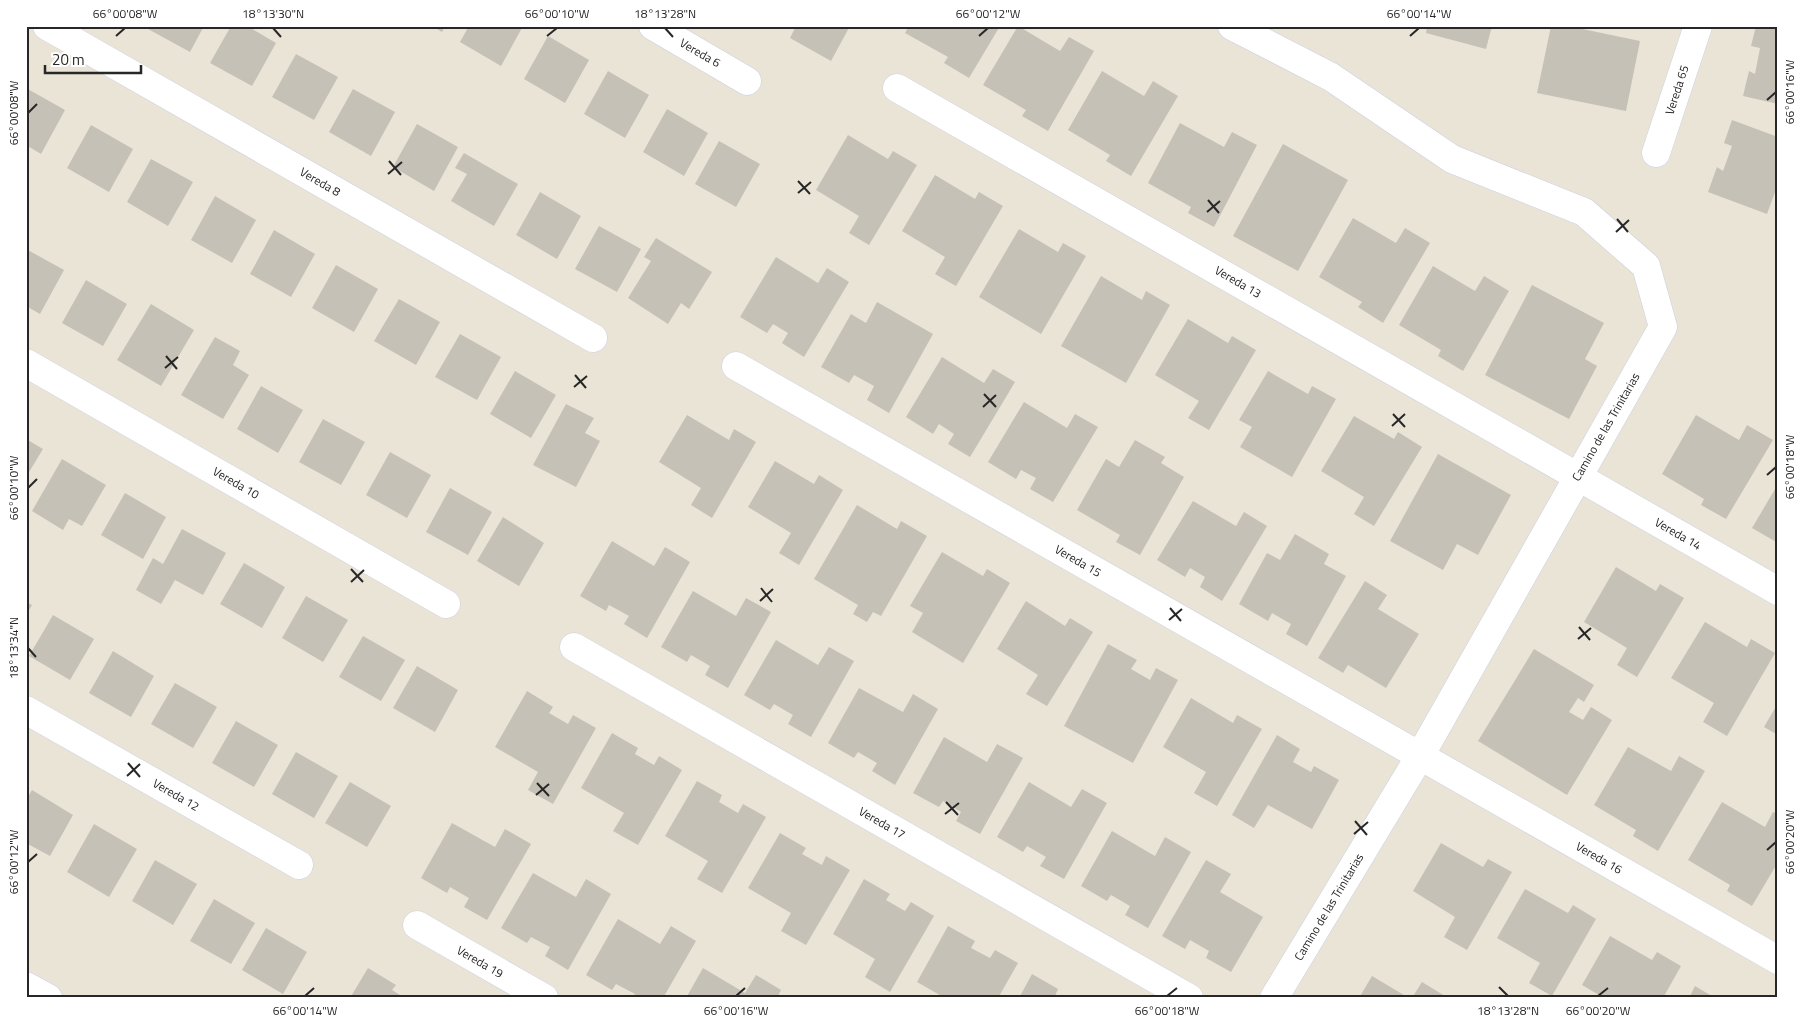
<svg xmlns="http://www.w3.org/2000/svg" width="1804" height="1024" font-family="'Titillium Web',sans-serif">
<rect width="100%" height="100%" fill="#eae4d7"/>
<path fill="#c5c1b7" d="M 149,26 L 204,26 L 190,52 L 148,29 Z
M 231,26 L 247,26 L 276,43 L 252,86 L 210,63 Z
M 432,26 L 445,26 L 442,32 Z
M 469,26 L 523,26 L 501,66 L 460,42 Z
M 796,26 L 850,26 L 831,61 L 790,38 Z
M 909,26 L 1000,26 L 969,78 L 944,63 L 948,57 L 905,33 Z
M 1018,26 L 1060,51 L 1069,37 L 1094,51 L 1048,131 L 1022,116 L 1026,110 L 983,85 Z
M 1427,26 L 1492,26 L 1486,49 L 1426,33 Z
M 1551,26 L 1568,26 L 1640,41 L 1626,111 L 1537,93 Z
M 1756,26 L 1778,26 L 1778,104 L 1743,96 L 1749,71 L 1755,74 L 1760,48 L 1751,46 Z
M 548,36 L 589,60 L 565,103 L 524,79 Z
M 296,54 L 338,77 L 314,120 L 272,97 Z
M 608,71 L 649,95 L 625,138 L 584,114 Z
M 1102,71 L 1144,96 L 1153,81 L 1178,96 L 1131,176 L 1106,161 L 1110,155 L 1068,130 Z
M 26,88 L 65,110 L 41,154 L 26,145 Z
M 353,89 L 395,112 L 371,156 L 329,132 Z
M 667,109 L 708,133 L 684,176 L 643,152 Z
M 1732,120 L 1778,137 L 1778,184 L 1767,214 L 1708,192 L 1717,167 L 1723,171 L 1732,146 L 1724,143 Z
M 1180,123 L 1224,147 L 1232,132 L 1257,145 L 1214,227 L 1188,213 L 1191,207 L 1148,183 Z
M 417,124 L 458,147 L 434,191 L 393,167 Z
M 91,125 L 133,149 L 109,192 L 67,168 Z
M 848,135 L 888,159 L 893,151 L 917,165 L 869,245 L 849,233 L 859,216 L 816,190 Z
M 719,141 L 760,164 L 736,207 L 695,184 Z
M 1283,144 L 1348,180 L 1298,271 L 1233,236 Z
M 464,153 L 518,184 L 494,226 L 451,201 L 467,174 L 455,168 Z
M 151,159 L 193,182 L 168,226 L 127,202 Z
M 935,175 L 975,199 L 979,192 L 1003,206 L 956,286 L 935,274 L 945,257 L 902,231 Z
M 540,192 L 581,216 L 557,259 L 516,235 Z
M 215,196 L 256,220 L 232,263 L 191,240 Z
M 1353,218 L 1396,243 L 1405,228 L 1430,243 L 1383,323 L 1358,307 L 1362,302 L 1319,277 Z
M 599,226 L 641,249 L 617,292 L 575,269 Z
M 1019,229 L 1058,252 L 1063,243 L 1086,256 L 1041,334 L 979,297 Z
M 274,230 L 315,254 L 291,297 L 250,274 Z
M 656,238 L 712,272 L 689,309 L 681,303 L 668,324 L 628,298 L 651,261 L 644,257 Z
M 26,249 L 64,270 L 40,314 L 26,306 Z
M 776,257 L 818,283 L 827,268 L 849,282 L 804,357 L 782,343 L 788,333 L 773,324 L 767,333 L 740,317 Z
M 336,265 L 378,289 L 354,332 L 312,308 Z
M 1433,266 L 1475,291 L 1484,276 L 1509,291 L 1463,371 L 1438,356 L 1441,350 L 1399,325 Z
M 1101,276 L 1142,300 L 1146,291 L 1170,305 L 1126,383 L 1061,346 Z
M 86,280 L 127,304 L 103,346 L 62,323 Z
M 1532,285 L 1604,323 L 1585,359 L 1597,366 L 1569,419 L 1485,375 Z
M 399,299 L 440,322 L 416,365 L 374,341 Z
M 877,302 L 933,334 L 889,413 L 867,400 L 874,386 L 854,375 L 849,383 L 821,367 L 851,314 L 866,323 Z
M 151,304 L 194,330 L 161,386 L 117,360 Z
M 1188,319 L 1228,343 L 1232,336 L 1256,350 L 1209,430 L 1188,418 L 1199,401 L 1155,375 Z
M 460,334 L 501,357 L 477,400 L 435,377 Z
M 215,337 L 240,351 L 233,365 L 249,375 L 223,419 L 181,395 Z
M 942,357 L 984,383 L 993,369 L 1015,382 L 970,457 L 948,444 L 954,434 L 939,424 L 933,434 L 906,417 Z
M 515,371 L 556,395 L 531,438 L 490,414 Z
M 1268,371 L 1308,394 L 1312,386 L 1336,399 L 1292,477 L 1240,447 L 1252,427 L 1239,420 Z
M 261,386 L 303,410 L 278,453 L 237,429 Z
M 1024,402 L 1067,428 L 1075,414 L 1098,427 L 1053,502 L 1030,489 L 1036,478 L 1021,470 L 1016,479 L 988,462 Z
M 566,404 L 594,418 L 585,433 L 600,441 L 576,487 L 533,465 Z
M 687,415 L 729,440 L 734,429 L 756,442 L 712,518 L 691,505 L 701,488 L 659,462 Z
M 1696,415 L 1739,440 L 1747,425 L 1773,440 L 1726,519 L 1701,505 L 1704,499 L 1662,474 Z
M 1354,416 L 1394,439 L 1398,432 L 1422,447 L 1374,526 L 1354,514 L 1364,497 L 1321,471 Z
M 323,419 L 365,442 L 341,485 L 299,462 Z
M 26,439 L 43,449 L 26,477 Z
M 1135,440 L 1165,457 L 1161,463 L 1184,477 L 1140,555 L 1116,542 L 1120,535 L 1077,510 L 1106,459 L 1119,467 Z
M 390,452 L 431,475 L 407,518 L 366,495 Z
M 1438,454 L 1511,495 L 1478,555 L 1457,544 L 1443,570 L 1390,541 Z
M 62,459 L 106,485 L 82,526 L 69,519 L 63,530 L 32,511 Z
M 775,461 L 814,484 L 819,475 L 843,490 L 799,565 L 779,553 L 791,533 L 748,507 Z
M 1778,484 L 1778,543 L 1752,528 Z
M 450,488 L 492,512 L 468,555 L 426,532 Z
M 125,493 L 166,517 L 143,559 L 101,535 Z
M 1193,501 L 1236,526 L 1244,512 L 1267,526 L 1222,601 L 1200,587 L 1205,577 L 1190,568 L 1185,577 L 1157,560 Z
M 857,505 L 897,529 L 901,521 L 927,536 L 881,616 L 873,612 L 867,622 L 853,614 L 858,605 L 814,579 Z
M 503,517 L 544,543 L 519,586 L 477,561 Z
M 182,529 L 226,553 L 203,595 L 175,580 L 161,604 L 136,590 L 153,558 L 163,564 Z
M 1295,534 L 1329,554 L 1324,564 L 1346,576 L 1307,646 L 1286,634 L 1291,624 L 1272,613 L 1268,621 L 1239,604 L 1267,553 L 1280,560 Z
M 612,541 L 654,566 L 665,547 L 690,562 L 647,638 L 624,624 L 629,616 L 609,605 L 606,611 L 580,596 Z
M 942,552 L 983,576 L 987,569 L 1010,583 L 963,663 L 912,632 L 923,613 L 910,606 Z
M 244,563 L 285,587 L 262,628 L 220,604 Z
M 1616,567 L 1656,591 L 1660,584 L 1684,598 L 1637,677 L 1617,665 L 1627,648 L 1584,622 Z
M 1365,581 L 1387,595 L 1378,609 L 1419,634 L 1386,688 L 1348,665 L 1343,673 L 1318,658 Z
M 693,591 L 736,616 L 746,598 L 771,612 L 728,688 L 705,675 L 710,666 L 691,655 L 687,662 L 661,647 Z
M 306,596 L 348,620 L 323,662 L 282,638 Z
M 1026,601 L 1065,626 L 1070,618 L 1093,632 L 1047,706 L 1026,694 L 1038,675 L 997,649 Z
M 26,602 L 32,605 L 26,615 Z
M 53,615 L 94,639 L 70,680 L 29,656 Z
M 1705,622 L 1747,647 L 1751,639 L 1775,653 L 1727,736 L 1703,722 L 1714,703 L 1671,678 Z
M 363,636 L 405,660 L 381,701 L 339,677 Z
M 776,640 L 818,665 L 829,647 L 854,661 L 811,737 L 788,724 L 793,715 L 774,704 L 770,710 L 744,695 Z
M 1108,644 L 1137,660 L 1131,669 L 1150,680 L 1156,668 L 1178,680 L 1133,763 L 1064,726 Z
M 1534,649 L 1594,685 L 1584,702 L 1578,698 L 1569,712 L 1583,720 L 1591,707 L 1612,720 L 1567,795 L 1478,741 Z
M 113,651 L 154,676 L 131,717 L 89,693 Z
M 417,666 L 458,690 L 435,732 L 393,708 Z
M 175,683 L 217,707 L 193,748 L 151,724 Z
M 859,688 L 903,712 L 913,694 L 938,709 L 895,785 L 872,771 L 877,763 L 858,752 L 854,758 L 828,743 Z
M 527,691 L 553,707 L 549,713 L 568,724 L 573,715 L 596,728 L 553,804 L 528,790 L 538,772 L 495,747 Z
M 1191,698 L 1233,723 L 1237,715 L 1262,729 L 1217,806 L 1194,793 L 1206,772 L 1163,747 Z
M 1778,703 L 1778,735 L 1764,727 Z
M 236,721 L 278,745 L 254,787 L 212,763 Z
M 612,733 L 638,748 L 635,754 L 654,765 L 659,756 L 682,770 L 638,845 L 613,831 L 624,813 L 581,788 Z
M 1277,735 L 1300,749 L 1293,762 L 1311,772 L 1314,766 L 1339,780 L 1312,829 L 1268,805 L 1254,828 L 1232,815 Z
M 944,737 L 987,762 L 997,744 L 1023,758 L 980,834 L 956,821 L 961,812 L 943,801 L 939,807 L 913,793 Z
M 1628,747 L 1671,771 L 1679,756 L 1705,771 L 1658,851 L 1633,836 L 1636,830 L 1594,805 Z
M 296,752 L 338,776 L 314,818 L 272,794 Z
M 697,781 L 722,795 L 719,802 L 738,813 L 743,804 L 766,817 L 722,893 L 697,879 L 708,861 L 665,836 Z
M 350,782 L 391,806 L 367,847 L 325,823 Z
M 1029,782 L 1071,807 L 1082,789 L 1107,803 L 1064,879 L 1040,866 L 1046,857 L 1027,846 L 1023,852 L 997,837 Z
M 32,790 L 73,815 L 50,856 L 26,843 L 26,800 Z
M 1722,802 L 1765,827 L 1773,812 L 1778,814 L 1778,862 L 1752,906 L 1727,891 L 1730,885 L 1688,860 Z
M 452,823 L 495,847 L 505,829 L 531,844 L 487,920 L 464,907 L 469,898 L 450,887 L 447,893 L 421,878 Z
M 94,824 L 137,849 L 109,897 L 67,872 Z
M 1112,831 L 1155,856 L 1165,837 L 1191,852 L 1148,928 L 1125,915 L 1130,906 L 1111,895 L 1107,901 L 1081,886 Z
M 780,833 L 806,848 L 802,854 L 822,865 L 826,856 L 850,870 L 806,945 L 781,931 L 791,913 L 748,888 Z
M 1441,843 L 1483,867 L 1488,859 L 1512,872 L 1467,950 L 1444,937 L 1455,917 L 1413,891 Z
M 155,860 L 197,884 L 173,925 L 132,901 Z
M 1206,860 L 1231,874 L 1220,892 L 1263,917 L 1231,972 L 1206,958 L 1209,951 L 1190,940 L 1185,949 L 1162,936 Z
M 533,873 L 576,897 L 586,879 L 611,894 L 568,970 L 545,956 L 550,947 L 531,937 L 527,943 L 501,928 Z
M 864,879 L 890,894 L 886,900 L 905,911 L 911,902 L 934,916 L 890,992 L 865,977 L 875,959 L 833,934 Z
M 1525,889 L 1568,913 L 1573,905 L 1596,919 L 1552,996 L 1529,983 L 1540,963 L 1497,938 Z
M 214,899 L 255,923 L 231,964 L 190,941 Z
M 618,919 L 660,944 L 671,926 L 696,941 L 663,998 L 633,998 L 635,994 L 616,984 L 612,990 L 586,975 Z
M 948,926 L 975,941 L 971,948 L 990,958 L 995,950 L 1018,963 L 998,998 L 945,998 L 917,982 Z
M 266,928 L 307,952 L 283,994 L 242,970 Z
M 1610,936 L 1652,960 L 1657,952 L 1681,966 L 1663,998 L 1604,998 L 1582,985 Z
M 368,968 L 396,985 L 392,990 L 405,998 L 350,998 Z
M 703,968 L 745,993 L 756,975 L 781,990 L 777,998 L 686,998 Z
M 1032,974 L 1058,989 L 1055,996 L 1058,998 L 1019,998 Z
M 1372,976 L 1409,998 L 1359,998 Z
M 1422,982 L 1445,996 L 1444,998 L 1412,998 Z
M 1695,986 L 1715,998 L 1689,998 Z"/>
<g fill="none" stroke-linecap="round" stroke-linejoin="round">
<defs>
<path id="minor" d="M 47,26 L 593,338
M 653,26 L 747,81
M 1232,26 L 1331,77 L 1452,159 L 1584,212 L 1646,266 L 1663,327 L 1420,756 L 1274,998
M 897,88 L 1778,591
M 1656,153 L 1698,26
M 26,363 L 446,604
M 736,366 L 1778,960
M 574,647 L 1189,998
M 26,710 L 299,865
M 417,925 L 544,998
M 26,986 L 48,998"/>
</defs>
<use href="#minor" stroke="#cdcfe1" stroke-width="29"/>
<use href="#minor" stroke="#fff" stroke-width="28"/>
</g>
<path fill="none" stroke="#272727" stroke-width="2" d="M 273,28 L 281,37M 665,28 L 673,37M 116,36 L 125,28M 547,36 L 557,28M 979,36 L 988,28M 1410,36 L 1419,28M 1767,100 L 1776,92M 28,113 L 37,104M 389,161 L 401,175M 388,174 L 402,162M 798,181 L 810,194M 798,193 L 811,182M 1208,200 L 1219,213M 1207,212 L 1220,201M 1617,219 L 1628,232M 1616,232 L 1629,220M 166,356 L 177,369M 165,368 L 178,357M 575,375 L 586,388M 574,387 L 587,376M 984,394 L 996,407M 983,407 L 996,395M 1393,414 L 1405,427M 1392,426 L 1405,414M 1767,475 L 1776,467M 28,488 L 37,479M 351,569 L 363,582M 351,582 L 364,570M 761,588 L 772,602M 760,601 L 773,589M 1170,608 L 1181,621M 1169,620 L 1182,609M 1579,627 L 1590,640M 1578,639 L 1591,628M 28,648 L 36,657M 128,763 L 140,777M 127,776 L 140,764M 537,783 L 549,796M 536,795 L 549,784M 946,802 L 958,815M 945,814 L 959,803M 1355,821 L 1367,835M 1354,834 L 1368,822M 1767,850 L 1776,842M 28,862 L 37,854M 1499,987 L 1508,996M 305,996 L 314,988M 736,996 L 745,988M 1167,996 L 1177,988M 1598,996 L 1608,988"/>
<g text-anchor="middle" stroke-width="4" stroke-linejoin="round" paint-order="stroke">
<g font-size="12" fill="#272727" stroke="#fff">
<text transform="translate(700 53) rotate(30)" y="4">Vereda 6</text>
<text transform="translate(1677 90) rotate(-72)" y="4">Vereda 65</text>
<text transform="translate(320 182) rotate(30)" y="4">Vereda 8</text>
<text transform="translate(1238 282) rotate(30)" y="4">Vereda 13</text>
<text transform="translate(1606 427) rotate(-60)" y="4">Camino de las Trinitarias</text>
<text transform="translate(236 483) rotate(30)" y="4">Vereda 10</text>
<text transform="translate(1678 534) rotate(30)" y="4">Vereda 14</text>
<text transform="translate(1078 561) rotate(30)" y="4">Vereda 15</text>
<text transform="translate(176 795) rotate(30)" y="4">Vereda 12</text>
<text transform="translate(882 823) rotate(30)" y="4">Vereda 17</text>
<text transform="translate(1599 858) rotate(30)" y="4">Vereda 16</text>
<text transform="translate(1329 907) rotate(-59)" y="4">Camino de las Trinitarias</text>
<text transform="translate(480 962) rotate(30)" y="4">Vereda 19</text>
</g>
</g>
<rect width="1804" height="1024" fill="none" stroke="#ffffff" stroke-width="55"/>
<path d="M45 65v8h96v-8" fill="none" stroke="#272727" stroke-width="2.5"/>
<text x="52" y="65" font-size="15" fill="#272727" stroke="#ffffff" stroke-width="4" paint-order="stroke">20 m</text>
<rect x="28" y="28" width="1748" height="968" fill="none" stroke="#272727" stroke-width="2"/>
<g font-size="12" text-anchor="middle" fill="#272727">
<text x="125" y="18">66°00'08"W</text>
<text x="273" y="18">18°13'30"N</text>
<text x="557" y="18">66°00'10"W</text>
<text x="665" y="18">18°13'28"N</text>
<text x="988" y="18">66°00'12"W</text>
<text x="1419" y="18">66°00'14"W</text>
<text transform="translate(1790 92) rotate(-90)" y="4">66°00'16"W</text>
<text transform="translate(14 113) rotate(-90)" y="4">66°00'08"W</text>
<text transform="translate(1790 467) rotate(-90)" y="4">66°00'18"W</text>
<text transform="translate(14 488) rotate(-90)" y="4">66°00'10"W</text>
<text transform="translate(14 648) rotate(-90)" y="4">18°13'34"N</text>
<text transform="translate(1790 842) rotate(-90)" y="4">66°00'20"W</text>
<text transform="translate(14 862) rotate(-90)" y="4">66°00'12"W</text>
<text x="305" y="1015">66°00'14"W</text>
<text x="736" y="1015">66°00'16"W</text>
<text x="1167" y="1015">66°00'18"W</text>
<text x="1508" y="1015">18°13'28"N</text>
<text x="1598" y="1015">66°00'20"W</text>
</g>
</svg>
